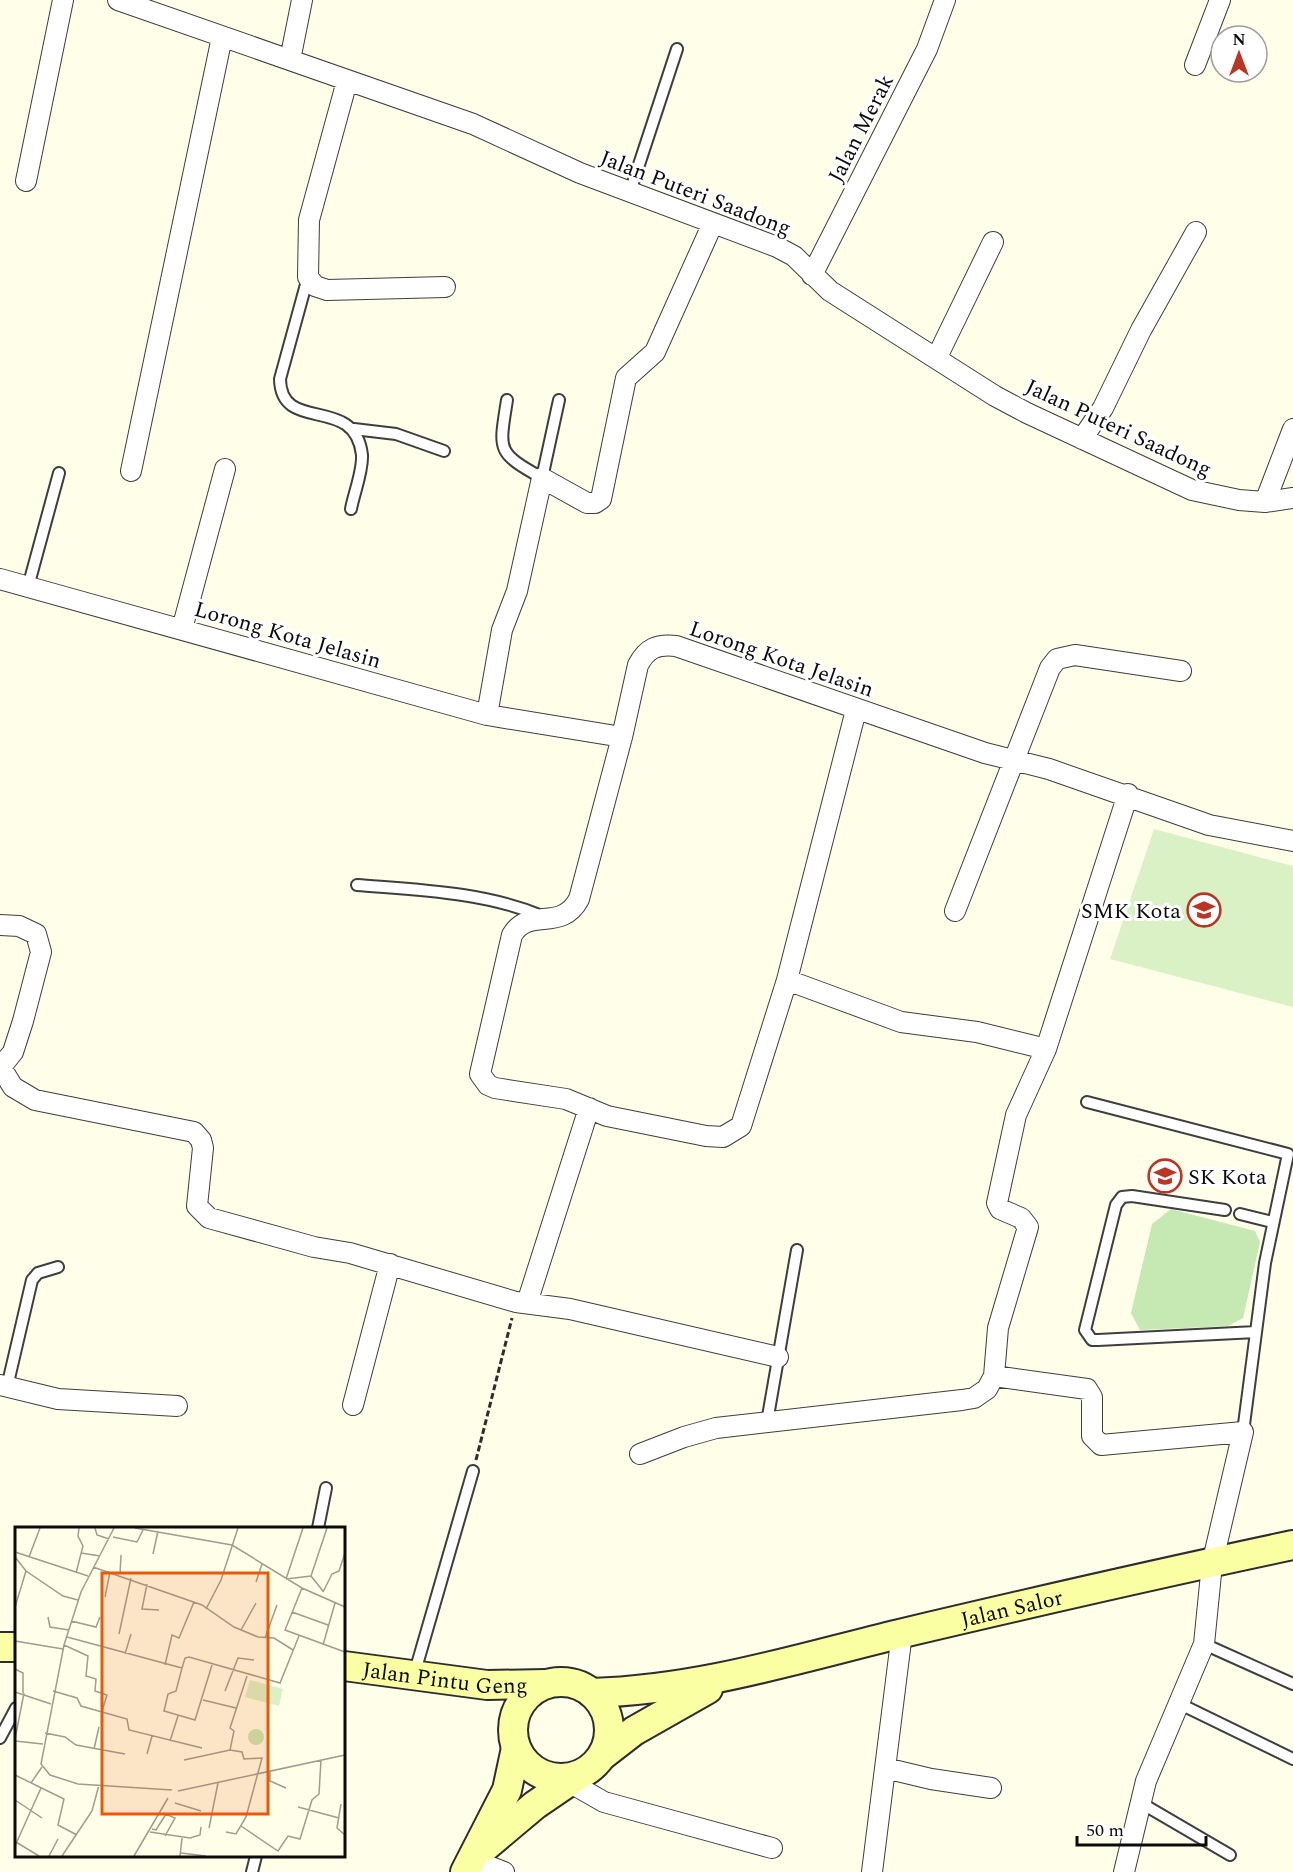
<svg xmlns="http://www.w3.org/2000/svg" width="1293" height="1872" font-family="Spectral,serif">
<rect width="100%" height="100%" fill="#fffee8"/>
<path fill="#c6e8b3" d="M 1171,1209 L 1255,1231 L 1260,1242 L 1243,1318 L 1228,1326 L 1140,1330 L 1131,1313 L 1152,1224 Z"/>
<path fill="#daf0c5" d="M 1154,829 L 1293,866 L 1293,1007 L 1110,959 Z"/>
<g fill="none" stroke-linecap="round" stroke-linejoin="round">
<defs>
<path id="service" d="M 630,192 L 677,49
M 308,277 L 280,379 C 281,435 355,393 362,455 C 363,471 354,493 351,509
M 507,400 C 499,451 496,452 542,478 L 559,400
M 354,429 L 396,434 L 444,451
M 28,587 L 59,473
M 357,885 C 419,890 484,892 542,916
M 1087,1102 L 1288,1154 L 1265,1263 L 1243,1432
M 1225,1210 L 1132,1196 L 1122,1197 L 1116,1205 L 1085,1330 L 1092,1340 L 1098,1340 L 1256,1332
M 1240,1214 L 1272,1222
M 7,1387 L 32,1280 L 38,1273 L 58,1267
M 767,1422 L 797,1250
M 318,1528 L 326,1488
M 1204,1644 L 1293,1684
M 414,1675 L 473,1471
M 1178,1703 L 1293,1759
M 0,1738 L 16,1708
M 1141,1803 L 1230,1855
M 252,1872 L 256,1856"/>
<path id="minor" d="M 118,0 L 473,124 L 580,173 L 777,247 L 794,256 L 830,291 L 995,396 L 1027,413 L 1192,490 L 1239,500 L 1265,502 L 1293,498
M 290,60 L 302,0
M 1195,65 L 1220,0
M 347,81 L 309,220 L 308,277 L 315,286 L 327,290 L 445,287
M 26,181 L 63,0
M 812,275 L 927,49 L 945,0
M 937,357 L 993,242
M 1082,439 L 1103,408 L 1141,330 L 1196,232
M 131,471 L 222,37
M 1265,502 L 1293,429
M 0,579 L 487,715 L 622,737 L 638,665 C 647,648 657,644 676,646 L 985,753 L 1049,769 L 1209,825 L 1293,841
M 182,629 L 225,469
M 487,715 L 502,630 L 517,591 L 542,478 L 587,503 L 595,503 L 601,499 L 626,378 L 655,352 L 713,223
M 622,737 L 579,899 C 561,933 529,906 512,935 L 480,1074 L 488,1085 L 495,1088 L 566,1099 L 607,1116 L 706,1136 L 723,1137 L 741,1126 L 787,980 L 856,710
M 955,911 L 1050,668 L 1057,659 L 1075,655 L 1181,671
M 0,925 L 19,926 L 36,934 L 41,952 L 23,1021 L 13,1052 L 1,1067
M 787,980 L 901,1022 L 977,1032 L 1046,1049
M 0,1066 L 13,1087 L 35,1100 L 194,1132 L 201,1140 L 203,1148 L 197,1206 L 209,1218 L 314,1247 L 350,1253 L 516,1302 L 570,1309 L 778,1357
M 527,1303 L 589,1108
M 994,1376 L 1087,1389 L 1092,1397 L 1092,1436 L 1101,1445 L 1243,1432 L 1212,1564 L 1204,1644 L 1146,1781 L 1124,1872
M 0,1385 L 58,1399 L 177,1406
M 353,1405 L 390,1264
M 640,1454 L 684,1437 L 716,1428 L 962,1400 L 974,1398 L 987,1389 L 994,1376 L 998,1328 L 1028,1227 L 1021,1218 L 1000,1209 L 997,1203 L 1016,1115 L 1046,1049 L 1128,794
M 885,1768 L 931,1779 L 991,1788
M 569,1782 L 604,1802 L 772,1848
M 473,1860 L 504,1872
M 872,1872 L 902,1633"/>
<g id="secondary">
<path d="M 0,1647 L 16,1647"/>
<path id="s1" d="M 344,1666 L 487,1685 L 546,1684"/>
<circle cx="561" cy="1730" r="48"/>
<path id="s2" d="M 592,1693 C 699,1690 796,1659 899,1634 C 1030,1603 1161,1573 1293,1545"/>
<path d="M 603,1755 L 634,1731 L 708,1689"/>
<path d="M 485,1847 L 535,1805 L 579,1775"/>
<path d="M 465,1872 L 507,1790 L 516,1748"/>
</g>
</defs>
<use href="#service" stroke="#3e3e3e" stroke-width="14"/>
<use href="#minor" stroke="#3e3e3e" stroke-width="22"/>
<use href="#secondary" stroke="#2d2d2d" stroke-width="32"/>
<path stroke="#2d2d2d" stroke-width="3" stroke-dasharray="6 3" stroke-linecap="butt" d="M 476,1460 L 512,1318"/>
<use href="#service" stroke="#fff" stroke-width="10"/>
<use href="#minor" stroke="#fff" stroke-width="20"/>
<use href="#secondary" stroke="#faffa3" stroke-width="28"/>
</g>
<defs>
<symbol id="school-ring" viewBox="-11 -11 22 22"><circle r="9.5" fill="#fff" stroke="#ba3523" stroke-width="1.5"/><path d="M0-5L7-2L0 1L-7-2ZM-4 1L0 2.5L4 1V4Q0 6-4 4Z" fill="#ba3523"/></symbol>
</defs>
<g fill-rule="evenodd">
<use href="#school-ring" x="1185" y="891" width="38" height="38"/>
<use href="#school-ring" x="1146" y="1157" width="38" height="38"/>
</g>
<g text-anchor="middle" stroke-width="6" stroke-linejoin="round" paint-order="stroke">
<g font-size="22" fill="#0b0b0b" stroke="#fff">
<text transform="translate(860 128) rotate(-63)" y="8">Jalan Merak</text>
<text transform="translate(696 192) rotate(21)" y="8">Jalan Puteri Saadong</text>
<text transform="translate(1119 427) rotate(25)" y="8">Jalan Puteri Saadong</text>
<text transform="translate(288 634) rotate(16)" y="8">Lorong Kota Jelasin</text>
<text transform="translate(782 658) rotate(19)" y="8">Lorong Kota Jelasin</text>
<text dy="8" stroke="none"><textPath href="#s2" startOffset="429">Jalan Salor</textPath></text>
<text dy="8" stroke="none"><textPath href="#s1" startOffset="102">Jalan Pintu Geng</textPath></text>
</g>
<g font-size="22" fill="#0b0b0b" stroke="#fff" text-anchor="end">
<text x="1181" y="918">SMK Kota</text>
<text x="1188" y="1184" text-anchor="start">SK Kota</text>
</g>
</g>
<g transform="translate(15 1527)">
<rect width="330" height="330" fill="#fffee8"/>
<path d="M233 210a8 8 0 1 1 16 0a8 8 0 1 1-16 0Z" fill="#c6e8b3"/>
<path d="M 235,153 L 268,162 L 264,179 L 230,170 Z" fill="#daf0c5"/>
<path fill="none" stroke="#9d9d90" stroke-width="1.5" d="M 80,1 L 82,8 L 94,12M 99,1 L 66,65 L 49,118 L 26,237 L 35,248 L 63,257 L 157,263M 120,1 L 217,18 L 287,61 L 330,80M 98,10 L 122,15 L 128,3M 0,25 L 73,49M 66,26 L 85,29M 138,27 L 143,4M 0,30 L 11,44 L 48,69 L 63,73M 14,30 L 25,1M 78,40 L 187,78 L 219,100 L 243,110 L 259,111 L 278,123M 61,46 L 68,19 L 63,9 L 64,1M 105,47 L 106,28M 271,52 L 288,1M 271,52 L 296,49M 241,55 L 247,37M 132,57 L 127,82 L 144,83M 287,61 L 270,103 L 330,125M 308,64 L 296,49 L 312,1M 308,65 L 317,47 L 324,44 L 330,26M 90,70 L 95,45M 0,80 L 11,44M 191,82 L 206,53 L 223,1M 277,85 L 313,98M 33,90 L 35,100 L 54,103M 56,94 L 81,100 L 85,90M 226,103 L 241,76M 104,107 L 116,51M 52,110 L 167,141 L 170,131 L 174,130 L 265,156 L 284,109M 250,111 L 262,78M 0,114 L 48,122M 49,118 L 73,129 L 71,149 L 81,152 L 80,164 L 92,168 L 87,184M 308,118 L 320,76M 110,127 L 116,107M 150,138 L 157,108 L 164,111 L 179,75M 167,141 L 161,164 L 153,167 L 149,184 L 180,193 L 197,138M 0,142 L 8,146 L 8,166M 38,164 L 62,171 L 66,179 L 112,192 L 114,203 L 187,221M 210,164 L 223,131 L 239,133M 0,165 L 36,177M 188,173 L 221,181M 30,206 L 50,210 L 61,218 L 110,227M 0,212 L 9,166M 0,214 L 28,217M 155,214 L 163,189M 79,222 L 84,200M 215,223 L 219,204 L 215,201 L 232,149M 132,227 L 137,209M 169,233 L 215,223 L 227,225 L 229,232 L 247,231 L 231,290 L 221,307 L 211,305M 255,245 L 255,254 L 271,261M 0,248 L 49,272 L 43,298 L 62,308M 16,256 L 27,240M 163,264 L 330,228M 0,273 L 27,291M 160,276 L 186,284M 326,277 L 322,301 L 330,308M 283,280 L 324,291M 148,286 L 160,291 L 150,309M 226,299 L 263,324 L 273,309 L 285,312 L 297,273 L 304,267 L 306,233M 194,301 L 203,256M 137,302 L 141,303 L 151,287M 135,305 L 175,311 L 185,308 L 186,300M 1,315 L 24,329M 0,319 L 26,261M 166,326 L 191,329M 34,329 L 43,312M 47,329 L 77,284 L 84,258M 119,329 L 153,271M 165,329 L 167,311"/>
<path fill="#e8590c" fill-opacity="0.15" stroke="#e8590c" stroke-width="3" d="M 87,46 L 253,46 L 253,287 L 87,287 Z"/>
<rect width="330" height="330" fill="none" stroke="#0b0b0b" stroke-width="3"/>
</g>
<g transform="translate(1239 54)"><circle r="28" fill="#ffffff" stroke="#9d9d9d" stroke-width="1.5"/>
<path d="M0-4.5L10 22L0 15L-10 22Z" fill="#ba3523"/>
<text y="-9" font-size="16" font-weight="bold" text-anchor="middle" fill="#0b0b0b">N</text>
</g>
<path d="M1077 1836v9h129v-9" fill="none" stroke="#0b0b0b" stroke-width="3"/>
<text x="1086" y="1836" font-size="18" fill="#0b0b0b" stroke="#ffffff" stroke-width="4.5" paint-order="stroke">50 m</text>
</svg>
